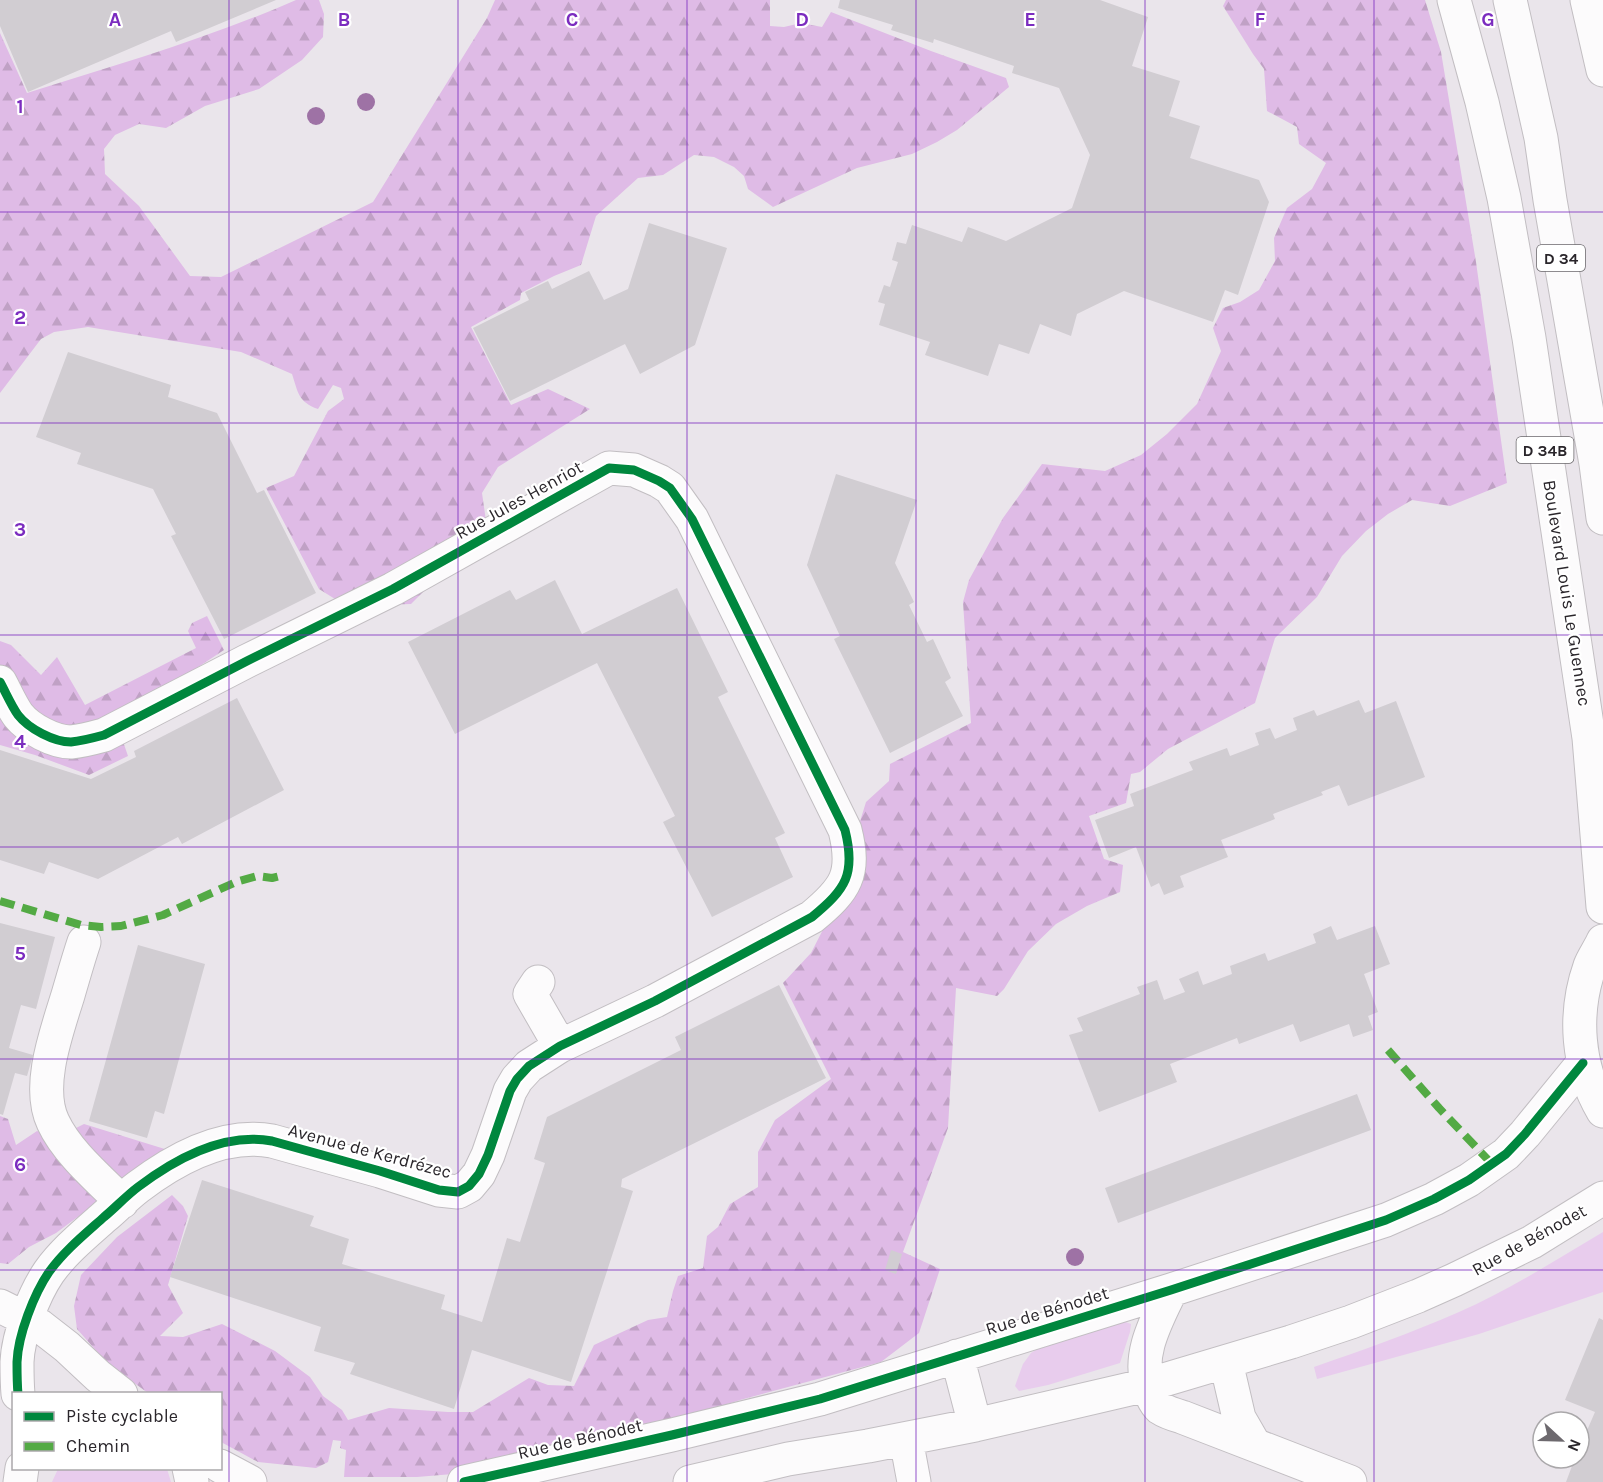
<svg xmlns="http://www.w3.org/2000/svg" width="1603" height="1482" font-family="Karla,sans-serif">
<defs>
<pattern id="forest-firs" width="22" height="20" patternUnits="userSpaceOnUse" patternTransform="scale(1.5)"><rect width="22" height="20" fill="#dfbbe6"/><path d="M5 1l3.5 6h-7zM16 11l3.5 6h-7z" fill="#c0a1c5"/></pattern>
</defs>
<rect width="100%" height="100%" fill="#eae5eb"/>
<path fill="#e8cced" d="M 1603,1232 L 1603,1292 L 1479,1334 L 1317,1379 L 1314,1367 C 1363,1350 1411,1333 1459,1312 C 1509,1290 1556,1260 1603,1232 Z
M 1120,1320 L 1131,1324 L 1130,1332 L 1120,1363 L 1048,1385 L 1019,1391 L 1015,1386 L 1023,1364 L 1031,1353 L 1045,1344 Z
M 58,1469 L 167,1469 L 171,1482 L 52,1482 Z"/>
<path fill="url(#forest-firs)" d="M 296,0 L 319,0 L 324,14 L 323,37 L 302,60 L 259,89 L 205,106 L 166,128 L 139,124 L 115,135 L 104,149 L 105,174 L 139,206 L 190,276 L 221,277 L 373,202 L 487,18 L 495,0 L 770,0 L 770,26 L 784,27 L 801,23 L 822,27 L 831,12 L 931,51 L 1006,78 L 1009,87 L 957,130 L 937,142 L 912,154 L 857,168 L 773,207 L 748,189 L 744,176 L 734,167 L 714,157 L 694,155 L 663,175 L 638,178 L 596,216 L 581,265 L 554,276 L 521,293 L 520,300 L 471,327 L 511,405 L 548,389 L 590,409 L 498,467 L 482,493 L 487,528 L 411,604 L 379,605 L 355,603 L 335,599 L 319,589 L 266,488 L 294,476 L 328,411 L 344,399 L 341,388 L 333,385 L 318,409 C 298,402 298,392 292,374 L 241,352 L 88,327 L 54,332 L 41,339 L 0,393 L 0,33 L 27,93 C 117,65 209,38 296,0 Z
M 1226,0 L 1425,0 L 1441,52 L 1476,262 L 1507,483 L 1450,506 L 1412,500 L 1388,514 L 1366,531 L 1342,556 L 1317,597 L 1275,638 L 1255,703 L 1168,749 L 1140,772 L 1131,774 L 1126,803 L 1089,816 L 1104,859 L 1123,865 L 1120,892 L 1087,906 L 1056,924 L 1028,951 L 1004,989 L 997,996 L 956,988 L 948,1128 L 903,1252 L 940,1269 L 919,1333 L 881,1362 L 740,1400 L 587,1450 L 465,1473 L 417,1477 L 344,1477 L 346,1450 L 340,1448 L 341,1441 L 333,1440 L 328,1462 L 316,1468 L 258,1462 L 221,1442 L 220,1394 L 148,1393 L 107,1363 L 77,1329 L 74,1306 L 81,1275 L 117,1237 L 172,1195 L 183,1206 L 188,1216 L 168,1285 L 183,1313 L 160,1336 L 183,1337 L 222,1324 L 275,1351 L 310,1377 L 323,1396 L 342,1410 L 348,1420 L 389,1408 L 448,1412 L 473,1412 L 529,1378 L 548,1385 L 574,1386 L 594,1345 L 648,1320 L 667,1317 L 673,1291 L 678,1276 L 703,1268 L 707,1236 L 718,1227 L 730,1204 L 758,1187 L 758,1152 L 775,1120 L 831,1079 L 783,983 L 811,953 L 832,912 L 866,802 L 889,781 L 890,764 L 971,723 L 963,602 L 969,580 L 1003,518 L 1042,464 L 1105,471 L 1141,455 L 1167,434 L 1197,404 L 1221,351 L 1213,328 L 1223,308 L 1240,302 L 1259,290 L 1275,261 L 1274,238 L 1287,208 L 1312,189 L 1326,163 L 1299,144 L 1297,127 L 1267,111 L 1264,69 L 1253,54 L 1223,6 Z
M 207,616 L 224,650 L 116,721 L 128,756 L 89,775 L 35,755 L 0,745 L 0,641 L 11,645 L 41,675 L 57,657 L 85,705 L 196,648 L 188,631 L 192,623 Z
M 0,1116 L 8,1119 L 16,1145 L 37,1131 L 56,1138 L 84,1124 L 168,1150 L 56,1233 L 29,1247 L 8,1264 L 0,1263 Z"/>
<path fill="#d1cdd2" d="M 0,0 L 276,0 L 176,42 L 171,31 L 28,92 L 0,26 Z
M 840,0 L 1100,0 L 1148,17 L 1132,66 L 1180,81 L 1169,116 L 1200,126 L 1190,158 L 1259,180 L 1269,202 L 1238,295 L 1225,290 L 1213,322 L 1124,291 L 1077,314 L 1071,336 L 1040,324 L 1029,354 L 999,344 L 988,376 L 925,355 L 930,342 L 879,325 L 885,304 L 878,302 L 884,285 L 890,287 L 898,262 L 892,260 L 897,242 L 906,244 L 912,225 L 962,242 L 968,227 L 1006,241 L 1072,208 L 1090,155 L 1059,88 L 1012,73 L 1014,66 L 934,39 L 933,43 L 891,30 L 893,25 L 838,8 Z
M 649,223 L 727,248 L 695,345 L 640,374 L 625,344 L 510,401 L 473,328 L 529,300 L 525,292 L 548,281 L 552,289 L 589,271 L 604,300 L 628,289 Z
M 68,352 L 171,385 L 168,397 L 217,413 L 257,493 L 264,490 L 316,593 L 224,639 L 171,536 L 176,534 L 153,489 L 77,464 L 81,453 L 36,437 Z
M 836,474 L 917,500 L 895,563 L 914,602 L 909,605 L 927,642 L 933,639 L 951,678 L 945,682 L 963,716 L 890,753 L 834,639 L 840,636 L 807,565 Z
M 555,580 L 582,634 L 677,588 L 728,692 L 718,697 L 785,833 L 775,838 L 793,877 L 712,917 L 663,822 L 675,816 L 597,663 L 455,734 L 408,642 L 510,590 L 516,600 Z
M 237,698 L 284,790 L 182,844 L 178,837 L 98,879 L 49,862 L 44,874 L 0,860 L 0,750 L 91,779 L 136,757 L 134,751 Z
M 1359,700 L 1365,713 L 1396,701 L 1425,777 L 1348,806 L 1339,785 L 1321,792 L 1323,795 L 1273,814 L 1275,819 L 1221,840 L 1228,857 L 1180,876 L 1184,887 L 1164,895 L 1159,883 L 1151,887 L 1136,847 L 1109,858 L 1095,820 L 1134,806 L 1130,794 L 1193,770 L 1189,762 L 1227,748 L 1230,756 L 1259,745 L 1255,733 L 1270,728 L 1275,739 L 1297,730 L 1293,718 L 1314,710 L 1317,716 Z
M 0,923 L 55,937 L 36,1009 L 21,1005 L 9,1048 L 33,1055 L 27,1076 L 15,1073 L 3,1115 L 0,1114 Z
M 1331,926 L 1337,940 L 1375,926 L 1390,964 L 1364,974 L 1378,1012 L 1368,1016 L 1373,1030 L 1353,1037 L 1349,1024 L 1300,1042 L 1293,1024 L 1239,1044 L 1237,1038 L 1170,1064 L 1177,1082 L 1099,1112 L 1069,1035 L 1083,1031 L 1077,1018 L 1140,994 L 1137,987 L 1157,980 L 1164,1000 L 1185,992 L 1179,979 L 1198,971 L 1203,985 L 1232,974 L 1230,966 L 1265,953 L 1268,961 L 1316,943 L 1313,934 Z
M 138,945 L 205,964 L 164,1114 L 155,1111 L 147,1138 L 89,1121 Z
M 779,985 L 826,1078 L 622,1179 L 621,1187 L 633,1191 L 571,1382 L 472,1350 L 454,1409 L 350,1374 L 355,1363 L 314,1351 L 321,1327 L 170,1277 L 202,1180 L 314,1216 L 310,1226 L 349,1239 L 342,1264 L 445,1295 L 441,1309 L 482,1322 L 507,1238 L 520,1242 L 545,1163 L 534,1159 L 547,1117 L 681,1050 L 675,1037 Z
M 1357,1094 L 1371,1130 L 1118,1223 L 1105,1188 Z
M 891,1250 L 902,1254 L 896,1274 L 885,1270 Z
M 1599,1318 L 1603,1320 L 1603,1482 L 1566,1482 L 1575,1458 L 1579,1458 L 1579,1449 L 1595,1412 L 1565,1400 Z"/>
<g fill="none" stroke-linecap="round" stroke-linejoin="round">
<defs>
<path id="minor" d="M 0,682 C 6,693 11,705 18,715 C 29,729 54,742 71,742 C 82,741 93,738 104,735 L 247,661 L 393,589 L 609,468 L 634,470 L 659,481 L 670,488 L 692,519 L 845,830 C 856,874 846,889 812,917 L 655,1001 L 560,1046 L 529,1066 L 517,1079 L 510,1091 L 488,1155 L 479,1174 L 469,1186 L 458,1192 L 439,1190 L 380,1171 L 272,1141 C 224,1132 175,1159 138,1187 C 126,1196 115,1208 104,1217 C 85,1234 64,1251 49,1272 C 34,1294 18,1335 17,1362 C 17,1372 17,1383 18,1394
M 84,942 C 78,960 73,978 68,995 C 57,1031 36,1086 53,1122 C 67,1152 98,1178 122,1202
M 538,982 L 530,994 L 560,1046
M 1171,1290 C 1156,1321 1135,1358 1150,1392 C 1153,1398 1155,1404 1160,1408 C 1166,1412 1175,1415 1182,1417 L 1350,1482
M 0,1306 L 40,1326 L 67,1347 L 98,1376 L 121,1394
M 957,1356 L 975,1425
M 1226,1362 L 1239,1418 L 1254,1444
M 906,1439 L 914,1482
M 220,1466 L 250,1482
M 189,1468 L 192,1482
M 20,1482 L 22,1468
M 464,1482 L 672,1435 L 820,1399 L 1171,1290 L 1386,1220 L 1434,1199 L 1469,1180 L 1506,1154 L 1525,1134 L 1583,1063
M 690,1482 L 788,1459 L 868,1446 L 975,1425 L 1147,1385 L 1291,1342 L 1351,1322 L 1418,1296 L 1454,1280 L 1532,1242 L 1603,1198"/>
<path id="major" d="M 1454,0 L 1482,102 L 1504,198 L 1529,338 L 1589,738 L 1603,907
M 1510,0 L 1541,138 L 1550,200 L 1596,464 L 1603,518
M 1587,0 L 1603,70
M 1603,941 C 1599,950 1593,958 1590,966 C 1573,1014 1577,1067 1603,1111"/>
</defs>
<use href="#minor" stroke="#c2bec2" stroke-width="35"/>
<use href="#major" stroke="#c2bec2" stroke-width="35"/>
<use href="#minor" stroke="#fcfbfc" stroke-width="33"/>
<use href="#major" stroke="#fcfbfc" stroke-width="33"/>
<path stroke="#53aa44" stroke-width="8" stroke-dasharray="15 8" stroke-linecap="butt" d="M 0,901 L 81,925 L 101,927 L 121,926 L 163,915 L 236,882 L 257,876 L 272,878 L 284,875
M 1388,1050 L 1439,1108 L 1492,1164"/>
<defs>
<path id="cycleway" d="M 0,682 C 6,693 11,705 18,715 C 29,729 54,742 71,742 C 82,741 93,738 104,735 L 247,661 L 393,589 L 609,468 L 634,470 L 659,481 L 670,488 L 692,519 L 845,830 C 856,874 846,889 812,917 L 655,1001 L 560,1046 L 529,1066 L 517,1079 L 510,1091 L 488,1155 L 479,1174 L 469,1186 L 458,1192 L 439,1190 L 380,1171 L 272,1141 C 224,1132 175,1159 138,1187 C 126,1196 115,1208 104,1217 C 85,1234 64,1251 49,1272 C 34,1294 18,1335 17,1362 C 17,1372 17,1383 18,1394
M 464,1482 L 672,1435 L 820,1399 L 1171,1290 L 1386,1220 L 1434,1199 L 1469,1180 L 1506,1154 L 1525,1134 L 1583,1063"/>
</defs>
<use href="#cycleway" stroke="#fff" stroke-width="13"/>
<use href="#cycleway" stroke="#00873e" stroke-width="9"/>
</g>
<g fill="#9e72a5">
<circle cx="366" cy="102" r="9"/>
<circle cx="316" cy="116" r="9"/>
<circle cx="1075" cy="1257" r="9"/>
</g>
<path fill="none" stroke="#7b2cbf" stroke-width="1.5" stroke-opacity="0.55" d="M 229,0 L 229,1482M 458,0 L 458,1482M 687,0 L 687,1482M 916,0 L 916,1482M 1145,0 L 1145,1482M 1374,0 L 1374,1482M 0,212 L 1603,212M 0,423 L 1603,423M 0,635 L 1603,635M 0,847 L 1603,847M 0,1059 L 1603,1059M 0,1270 L 1603,1270"/>
<g text-anchor="middle" stroke-width="4.5" stroke-linejoin="round" paint-order="stroke">
<g fill="#fff" stroke="#6a676b" stroke-width="1.5">
<rect x="1537" y="245" width="48" height="26" rx="4.5"/>
<rect x="1516.5" y="437" width="57" height="26" rx="4.5"/>
</g>
<g font-size="16" font-weight="bold" fill="#2a262b">
<text x="1561" y="264">D 34</text>
<text x="1545" y="456">D 34B</text>
</g>
<g font-size="18" fill="#2a262b" stroke="#fff">
<text transform="translate(519 500) rotate(-29)" y="6">Rue Jules Henriot</text>
<text transform="translate(1567 593) rotate(81)" y="6">Boulevard Louis Le Guennec</text>
<text transform="translate(370 1151) rotate(15)" y="6">Avenue de Kerdrézec</text>
<text transform="translate(1529 1240) rotate(-29)" y="6">Rue de Bénodet</text>
<text transform="translate(1047 1311) rotate(-17)" y="6">Rue de Bénodet</text>
<text transform="translate(580 1439) rotate(-13)" y="6">Rue de Bénodet</text>
</g>
</g>
<g font-size="20" text-anchor="middle" font-weight="bold" fill="#7b2cbf" stroke="#fff" stroke-width="4.5" stroke-linejoin="round" paint-order="stroke">
<text x="115" y="26">A</text>
<text x="344" y="26">B</text>
<text x="572" y="26">C</text>
<text x="802" y="26">D</text>
<text x="1030" y="26">E</text>
<text x="1260" y="26">F</text>
<text x="1488" y="26">G</text>
<text x="20" y="113">1</text>
<text x="20" y="324">2</text>
<text x="20" y="536">3</text>
<text x="20" y="748">4</text>
<text x="20" y="960">5</text>
<text x="20" y="1171">6</text>
</g>
<rect x="12" y="1392" width="210" height="78" fill="#ffffff" stroke="#aaa8aa" stroke-width="1.5"/>
<rect x="24" y="1412" width="30" height="9" fill="#00873e" stroke="#aaa8aa" stroke-width="1.5"/>
<text x="66" y="1422" font-size="18" fill="#2a262b">Piste cyclable</text>
<rect x="24" y="1442" width="30" height="9" fill="#53aa44" stroke="#aaa8aa" stroke-width="1.5"/>
<text x="66" y="1452" font-size="18" fill="#2a262b">Chemin</text>
<g transform="translate(1561 1440) rotate(112)"><circle r="28" fill="#ffffff" stroke="#aaa8aa" stroke-width="1.5"/>
<path d="M0-4.5L10 22L0 15L-10 22Z" fill="#6d696e"/>
<text y="-9" font-size="16" font-weight="bold" text-anchor="middle" fill="#2a262b">N</text>
</g>
</svg>
